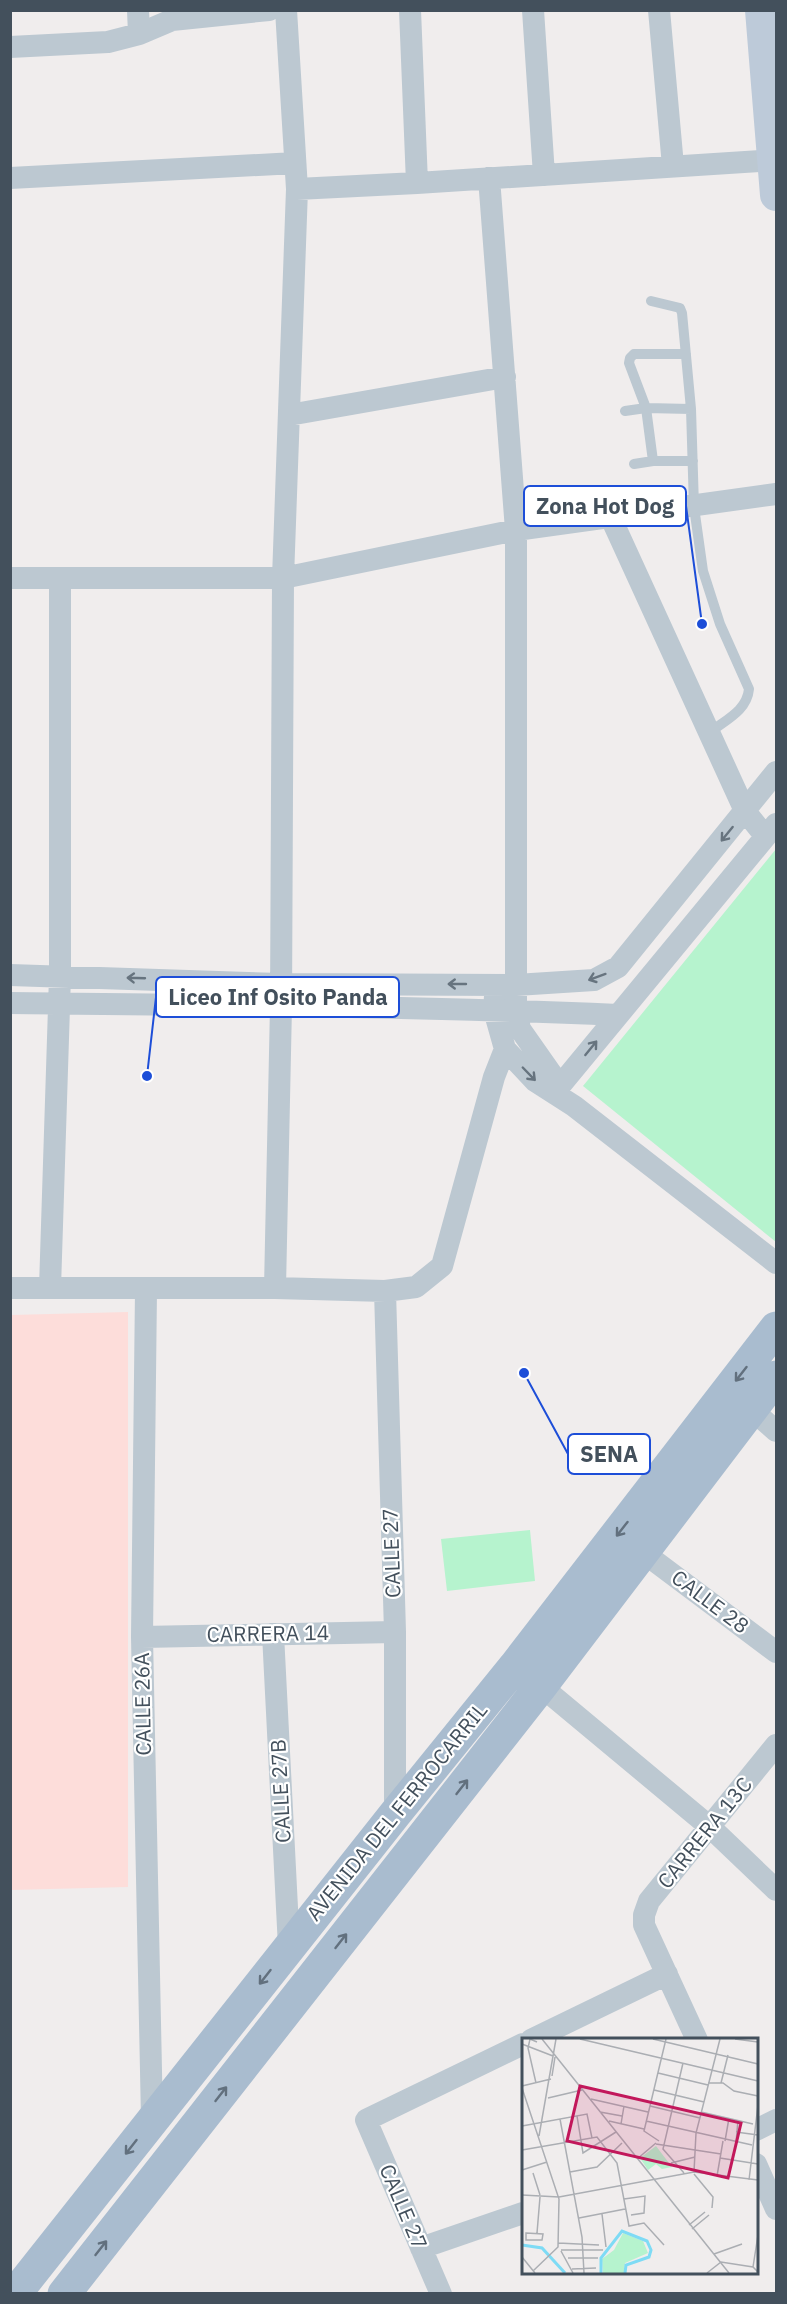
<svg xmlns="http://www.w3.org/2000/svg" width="787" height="2304" font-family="'IBM Plex Sans',sans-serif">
<rect width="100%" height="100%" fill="#f0eded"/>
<path fill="#fdddda" d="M 128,1312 L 128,1887 L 11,1890 L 11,1315 Z"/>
<path fill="#b6f3ce" d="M 776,849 L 776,1242 L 583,1086 Z
M 530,1530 L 535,1581 L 447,1591 L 441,1539 Z"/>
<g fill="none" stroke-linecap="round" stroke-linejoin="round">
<path stroke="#bcc8d1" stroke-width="10" d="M 651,301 L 680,308 L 682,313 L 691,409 L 694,507 L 703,571 L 720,624 L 749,689 C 747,711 725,720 709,733
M 625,411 L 646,408 L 691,409
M 653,461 L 646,408 L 629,363 L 630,358 L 634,354 L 686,354
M 634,464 L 653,461 L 693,461"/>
<path stroke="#bcc8d1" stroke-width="22" d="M 138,10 L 139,34
M 410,10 L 417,183
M 533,10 L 544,175
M 659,10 L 673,166
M 10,47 L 108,42 L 139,34 L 172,20 L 269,10
M 10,178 L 295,163
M 489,178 L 516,530 L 516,1010 L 520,1029 L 560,1086
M 297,189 L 417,183 L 776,160
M 289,415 L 505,377
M 611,518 L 745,811 L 765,836
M 10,578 L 283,578 L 516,530 L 776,494
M 10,975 L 280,984 L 516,985 L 594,980 L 618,967 L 776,772
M 495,996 L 494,1010 L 505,1049 L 535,1081 L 574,1106 L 776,1263
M 10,1003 C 213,1005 416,1006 618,1015
M 554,1093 L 776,824
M 10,1288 L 275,1288 L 385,1291 L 416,1287 L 442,1266 L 494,1077 L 505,1049
M 50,1288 L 60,976 L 60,578
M 275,1288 L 281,1006 L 283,578 L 297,189 L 286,10
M 146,1290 L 142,1637 L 152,2119
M 385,1291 L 395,1632 L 395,1814
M 751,1409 L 776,1431
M 644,1553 L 776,1652
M 273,1634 L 289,1947
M 142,1637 L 395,1632
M 530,1677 L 710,1827 L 776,1890
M 531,2040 L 667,1974
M 697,2040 L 644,1925 L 644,1915 L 649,1901 L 776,1745
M 756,2130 L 776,2120
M 756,2164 L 776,2209
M 421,2248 L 523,2213
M 441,2294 L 366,2120 L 523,2044"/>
<path stroke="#bdcad9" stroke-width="32" d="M 761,10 L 776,195"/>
<path stroke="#a9bccf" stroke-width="33" d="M 15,2294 L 395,1814 L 515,1666 L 776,1328
M 64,2294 L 541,1686 L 776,1377"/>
</g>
<defs><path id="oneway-shaft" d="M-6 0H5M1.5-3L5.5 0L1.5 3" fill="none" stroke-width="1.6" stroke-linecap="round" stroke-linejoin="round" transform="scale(1.5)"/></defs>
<g stroke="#67747f">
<use href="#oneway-shaft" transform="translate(727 834) rotate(129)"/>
<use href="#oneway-shaft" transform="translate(597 977) rotate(160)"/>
<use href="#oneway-shaft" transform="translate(136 978) rotate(-178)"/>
<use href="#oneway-shaft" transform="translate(457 984) rotate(-180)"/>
<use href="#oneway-shaft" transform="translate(591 1048) rotate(-51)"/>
<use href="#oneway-shaft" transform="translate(529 1074) rotate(46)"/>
</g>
<g stroke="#62707e">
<use href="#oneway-shaft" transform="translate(741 1374) rotate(128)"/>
<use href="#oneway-shaft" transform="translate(622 1529) rotate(128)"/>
<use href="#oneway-shaft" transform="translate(462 1787) rotate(-52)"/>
<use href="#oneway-shaft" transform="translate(341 1941) rotate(-52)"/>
<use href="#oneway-shaft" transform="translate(265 1977) rotate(128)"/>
<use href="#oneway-shaft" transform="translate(221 2094) rotate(-52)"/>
<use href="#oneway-shaft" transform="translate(131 2147) rotate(128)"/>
<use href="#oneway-shaft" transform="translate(101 2248) rotate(-52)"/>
</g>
<g text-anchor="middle" stroke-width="4.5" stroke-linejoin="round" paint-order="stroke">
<g font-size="21" fill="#43505c" stroke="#fff">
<text transform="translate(392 1553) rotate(-92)" y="7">CALLE 27</text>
<text transform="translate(710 1602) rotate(37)" y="7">CALLE 28</text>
<text transform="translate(268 1634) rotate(-1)" y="7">CARRERA 14</text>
<text transform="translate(143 1704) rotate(-91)" y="7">CALLE 26A</text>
<text transform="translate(281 1791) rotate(-93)" y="7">CALLE 27B</text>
<text transform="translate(397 1812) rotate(-51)" y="7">AVENIDA DEL FERROCARRIL</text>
<text transform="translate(705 1833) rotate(-51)" y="7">CARRERA 13C</text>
<text transform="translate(403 2207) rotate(67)" y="7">CALLE 27</text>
</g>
</g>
<g transform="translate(522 2038)">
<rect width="236" height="236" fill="#f0eded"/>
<path d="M 134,108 L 150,129 L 140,131 L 134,126 L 126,132 L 118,120 ZM 101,195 L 121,203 L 126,215 L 103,225 L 102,235 L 81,235 L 80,221 L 92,212 Z" fill="#b6f3ce"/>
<path fill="none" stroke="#7edbf5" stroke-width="3" d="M 0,207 L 20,210 L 43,235M 79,235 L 79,220 L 100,193 L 125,203 L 129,212 L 127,219 L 104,227 L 103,235"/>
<path fill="none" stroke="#abaeb3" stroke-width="1.5" d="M 20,1 L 207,235M 58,1 L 236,43M 131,1 L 236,26M 213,1 L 236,4M 0,6 L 31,18M 161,25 L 141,111 L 162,135M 136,35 L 186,47M 30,38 L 33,19M 14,45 L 6,10 L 8,1 L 15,4M 186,45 L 201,45 L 212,53 L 236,58M 199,45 L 206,17M 0,48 L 29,41M 0,50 L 37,161 L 36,209 L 11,233M 132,52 L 182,64M 26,60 L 60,52M 69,61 L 126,74M 128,68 L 178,80M 78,74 L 100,78M 179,74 L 231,86M 55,78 L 61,115 L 94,94M 38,81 L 60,199 L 62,235M 87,83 L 122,91M 124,83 L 230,107M 99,86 L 102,68M 0,88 L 65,76 L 70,100M 214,94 L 236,97M 17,98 L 34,1M 137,103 L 122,93 L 144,1M 203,103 L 207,80M 214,105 L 216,82M 134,106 L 199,116M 0,112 L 75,99 L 95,125 L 107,188 L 122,185 L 142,207M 198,120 L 236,126M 115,121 L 134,105M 149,125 L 173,119M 0,132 L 25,124M 48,134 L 75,129 L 100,105M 172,134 L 174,95 L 198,1M 11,135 L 18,157M 172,136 L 191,159 L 190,170M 195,138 L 201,103M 227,142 L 236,67M 0,157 L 37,159 L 172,134 L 236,142M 102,161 L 123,158 L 122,175 L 109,177M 80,176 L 84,209M 57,180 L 103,171M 167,187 L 183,174M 170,191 L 187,177M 4,195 L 21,196 L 20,202 L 4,202 ZM 15,195 L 18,159M 36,205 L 77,207M 39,212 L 81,212M 39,213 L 51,235M 192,216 L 220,206M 0,219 L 13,235M 46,220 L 76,220M 231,229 L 236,197M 50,231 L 74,230M 185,235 L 199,224 L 231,229 L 236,234"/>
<path fill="#c2185b" fill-opacity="0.15" stroke="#c2185b" stroke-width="3" d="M 58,48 L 219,85 L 206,140 L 45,103 Z"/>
<rect width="236" height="236" fill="none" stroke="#43505c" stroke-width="3"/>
</g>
<path fill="none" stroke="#1d4ed8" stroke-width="2" d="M702 624L686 506M147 1076L156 997M524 1373L568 1454"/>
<g fill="#1d4ed8" stroke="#fff" stroke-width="2">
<circle cx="702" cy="624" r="6"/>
<circle cx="147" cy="1076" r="6"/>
<circle cx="524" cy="1373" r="6"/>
</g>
<g fill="#fff" stroke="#1d4ed8" stroke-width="2">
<rect x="524" y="486" width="162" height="40" rx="6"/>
<rect x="156" y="977" width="243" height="40" rx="6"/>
<rect x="568" y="1434" width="82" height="40" rx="6"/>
</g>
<g font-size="22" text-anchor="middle" font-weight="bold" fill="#43505c">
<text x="605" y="514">Zona Hot Dog</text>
<text x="278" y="1005">Liceo Inf Osito Panda</text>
<text x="609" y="1462">SENA</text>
</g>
<rect width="787" height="2304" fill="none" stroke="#43505c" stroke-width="24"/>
</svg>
